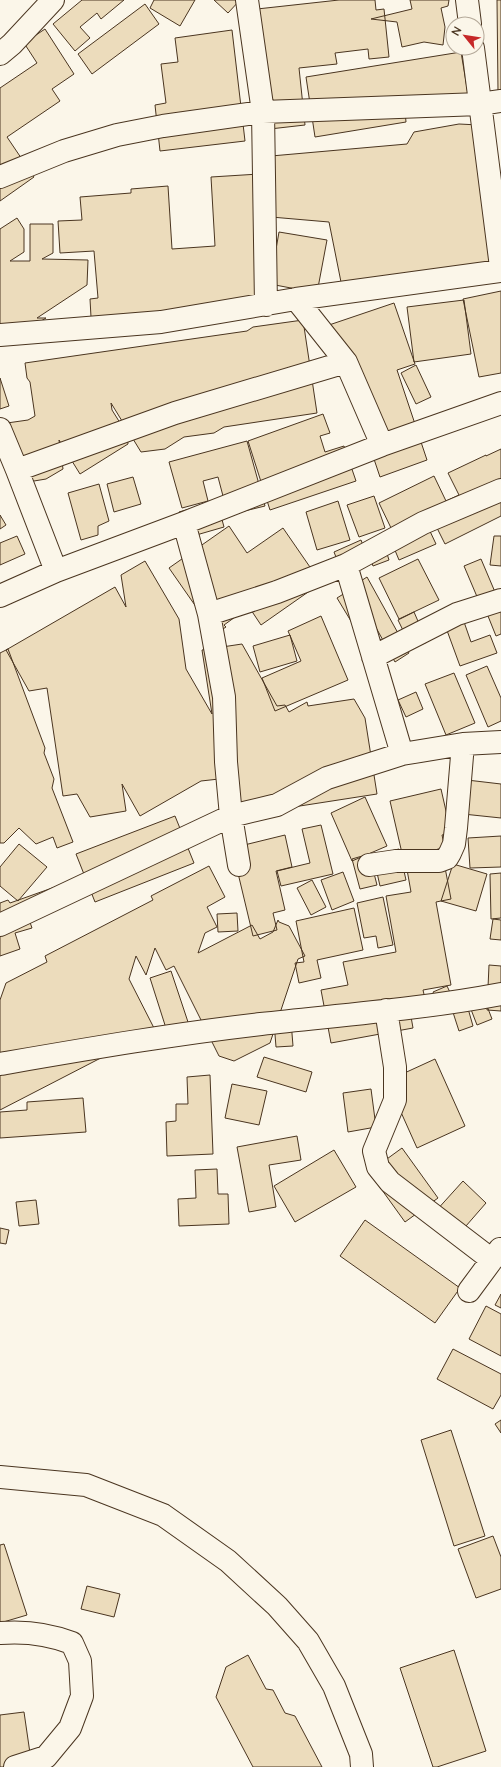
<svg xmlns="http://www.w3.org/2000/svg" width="501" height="1767" font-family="Lato,sans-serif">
<rect width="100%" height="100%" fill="#fbf6e9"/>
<path fill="#ecdcbc" stroke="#4a3520" d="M 82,0 L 124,0 L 101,19 L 97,13 L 80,27 L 90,38 L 75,51 L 53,24 Z
M 154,0 L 195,0 L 180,26 L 150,8 Z
M 214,0 L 240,0 L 228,13 Z
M 339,0 L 375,0 L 376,10 L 384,9 L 389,57 L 369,59 L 368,49 L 335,53 L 337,64 L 299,68 L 305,125 L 261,130 L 248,10 Z
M 410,0 L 449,0 L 448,6 L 441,8 L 445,27 L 443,45 L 424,42 L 402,47 L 397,22 L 371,19 L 412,9 Z
M 497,0 L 501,0 L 501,92 L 498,92 Z
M 145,4 L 159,24 L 92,74 L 78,54 Z
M 45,29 L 74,74 L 52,89 L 60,101 L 7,137 L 34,177 L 0,201 L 0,88 L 37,63 L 24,43 Z
M 232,30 L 245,141 L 160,151 L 155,105 L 166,103 L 161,64 L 178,62 L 175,38 Z
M 461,52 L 469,100 L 405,111 L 406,122 L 315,137 L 306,77 Z
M 459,124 L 479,125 L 493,268 L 341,282 L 329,222 L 271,217 L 271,156 L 407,144 L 414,132 Z
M 259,174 L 267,304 L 91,317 L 90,299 L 98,298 L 94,251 L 60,253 L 58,221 L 82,220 L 80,197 L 131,193 L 131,189 L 168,186 L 172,249 L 215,246 L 211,177 Z
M 17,218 L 24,229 L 24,252 L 10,261 L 30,261 L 30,224 L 53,224 L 53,253 L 42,259 L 88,260 L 87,285 L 37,318 L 46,318 L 31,327 L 0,327 L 0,229 Z
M 279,232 L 327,240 L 317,293 L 270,284 Z
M 501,291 L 501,373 L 479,377 L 463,299 Z
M 464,300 L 471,354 L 414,362 L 407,307 Z
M 394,303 L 415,364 L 397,370 L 427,460 L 380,477 L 329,325 Z
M 303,320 L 317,413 L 224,427 L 214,433 L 184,437 L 165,449 L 141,452 L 111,403 L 112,410 L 127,434 L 128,444 L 80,474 L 59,440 L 63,469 L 46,479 L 22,483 L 0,424 L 28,420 L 35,416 L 30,382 L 27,378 L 25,363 L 247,331 L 253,327 Z
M 416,365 L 431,397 L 416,404 L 401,373 Z
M 0,378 L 9,406 L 0,409 Z
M 323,414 L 330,433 L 320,436 L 325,452 L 344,446 L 356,481 L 270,510 L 248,441 Z
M 247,441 L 265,506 L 228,515 L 218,477 L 203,481 L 208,501 L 182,508 L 169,462 Z
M 501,449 L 501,516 L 445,544 L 429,512 L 392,530 L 379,503 L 434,476 L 446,501 L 459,495 L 448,473 L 486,455 L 486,456 Z
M 133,477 L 141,504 L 114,512 L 107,484 Z
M 99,484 L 109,521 L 98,526 L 98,535 L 81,540 L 68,493 Z
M 374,496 L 385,528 L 359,537 L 347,505 Z
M 217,501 L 224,527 L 186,538 L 179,512 Z
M 338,501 L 350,540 L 317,550 L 306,512 Z
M 0,515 L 6,525 L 0,529 Z
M 229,526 L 247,553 L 283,528 L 321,583 L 261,625 L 249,607 L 224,625 L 226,627 L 215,634 L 169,568 Z
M 428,527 L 436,544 L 399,560 L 392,543 Z
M 17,536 L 25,554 L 0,565 L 0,543 Z
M 494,536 L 501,536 L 501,566 L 490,565 Z
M 382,538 L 389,560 L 373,566 L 365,544 Z
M 361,540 L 366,553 L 343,575 L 334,552 Z
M 418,559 L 439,600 L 399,619 L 379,578 Z
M 481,559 L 495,592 L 478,599 L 464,566 Z
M 145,561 L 179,619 L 186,669 L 212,714 L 202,650 L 242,644 L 277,706 L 285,705 L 289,712 L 307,702 L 308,706 L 354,699 L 365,718 L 377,794 L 229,817 L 219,779 L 201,781 L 140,816 L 122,784 L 126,811 L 90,817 L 77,794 L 63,796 L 47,688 L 29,691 L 6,650 L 115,587 L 126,607 L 121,575 Z
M 367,577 L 409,653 L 395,662 L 353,586 Z
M 353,588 L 357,631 L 337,598 Z
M 501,605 L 501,634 L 496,636 L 486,611 Z
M 414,612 L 427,642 L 412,649 L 398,620 Z
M 321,616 L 348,680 L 275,711 L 262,678 L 301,661 L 288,631 Z
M 463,619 L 471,642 L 490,635 L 497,653 L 460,666 L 445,625 Z
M 290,635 L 297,661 L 260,672 L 253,646 Z
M 8,649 L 45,748 L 44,753 L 54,779 L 52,788 L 73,842 L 57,848 L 53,837 L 36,844 L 19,828 L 4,843 L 0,843 L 0,653 Z
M 487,666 L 501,698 L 501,721 L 488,727 L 466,675 Z
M 454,673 L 475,723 L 446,735 L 425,684 Z
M 416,692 L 423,709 L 406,717 L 398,700 Z
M 467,780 L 501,784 L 501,818 L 463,814 Z
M 441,789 L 451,833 L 442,835 L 446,853 L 404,862 L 390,801 Z
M 365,797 L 387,846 L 352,861 L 331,813 Z
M 175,816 L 194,863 L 95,902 L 76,854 Z
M 321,825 L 333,874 L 281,886 L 277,871 L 310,863 L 302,829 Z
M 285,835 L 292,867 L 276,871 L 285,910 L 273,913 L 277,930 L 253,936 L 232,848 Z
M 501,836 L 501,867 L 470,868 L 468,838 Z
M 19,844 L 47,867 L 18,901 L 0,886 L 0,867 Z
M 399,849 L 406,880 L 380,886 L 373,855 Z
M 369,854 L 377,885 L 360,889 L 352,859 Z
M 443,857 L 451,899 L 436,902 L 451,985 L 423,990 L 427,1007 L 410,1011 L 413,1028 L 331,1043 L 321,990 L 348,985 L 343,962 L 396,952 L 386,896 L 411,892 L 406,864 Z
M 453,864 L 487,874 L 476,911 L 441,901 Z
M 209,866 L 225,897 L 207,907 L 217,927 L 205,933 L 198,953 L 252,925 L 260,939 L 273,932 L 278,920 L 279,922 L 289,926 L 305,956 L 298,959 L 270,1043 L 234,1061 L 219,1056 L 174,966 L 166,970 L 155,948 L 146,975 L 136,956 L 129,979 L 155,1030 L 0,1110 L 0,1000 L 6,983 L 47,962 L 45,956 L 153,900 L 151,896 Z
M 343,872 L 354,901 L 332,910 L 321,880 Z
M 501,873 L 501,918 L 491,919 L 490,874 Z
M 312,880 L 326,907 L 311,915 L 297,888 Z
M 55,887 L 25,908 L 32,928 L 15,933 L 20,949 L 0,956 L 0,903 L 8,900 L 10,903 Z
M 383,897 L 393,945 L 378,948 L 376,936 L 364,938 L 357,903 Z
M 354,908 L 363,950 L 317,960 L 321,978 L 299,983 L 295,963 L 304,962 L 296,921 Z
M 237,913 L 238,931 L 218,932 L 217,914 Z
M 493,919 L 501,920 L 501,940 L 490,939 Z
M 489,965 L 501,966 L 501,1011 L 487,1010 Z
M 171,971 L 194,1040 L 172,1047 L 150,978 Z
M 447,986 L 456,1005 L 442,1011 L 433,992 Z
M 482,993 L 492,1019 L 477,1025 L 467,999 Z
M 465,998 L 473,1026 L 459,1031 L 450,1003 Z
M 291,1021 L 293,1046 L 276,1047 L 274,1022 Z
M 264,1057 L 312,1072 L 306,1092 L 257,1077 Z
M 435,1059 L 465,1126 L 417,1148 L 387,1081 Z
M 210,1075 L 213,1154 L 167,1156 L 166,1122 L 176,1121 L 176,1104 L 188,1104 L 187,1077 Z
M 232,1084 L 267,1091 L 259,1125 L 225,1118 Z
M 371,1089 L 376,1127 L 348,1132 L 343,1093 Z
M 83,1098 L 86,1132 L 0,1138 L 0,1112 L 27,1110 L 27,1102 Z
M 297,1136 L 301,1160 L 269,1165 L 276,1207 L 249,1212 L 237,1147 Z
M 402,1148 L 438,1198 L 405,1222 L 369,1172 Z
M 334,1150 L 356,1187 L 295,1222 L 274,1186 Z
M 217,1169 L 218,1194 L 228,1194 L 229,1224 L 179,1226 L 178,1199 L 196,1198 L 195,1170 Z
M 463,1181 L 486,1203 L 459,1234 L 435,1212 Z
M 36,1200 L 39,1224 L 19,1226 L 16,1202 Z
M 365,1220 L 460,1288 L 435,1323 L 340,1256 Z
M 0,1228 L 9,1230 L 6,1244 L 0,1243 Z
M 501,1294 L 501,1308 L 495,1305 Z
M 486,1306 L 501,1314 L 501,1356 L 469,1339 Z
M 453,1349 L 501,1374 L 501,1395 L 493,1409 L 437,1379 Z
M 501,1420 L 501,1433 L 495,1424 Z
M 451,1430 L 485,1536 L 454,1546 L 421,1440 Z
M 493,1536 L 501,1557 L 501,1589 L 476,1598 L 458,1549 Z
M 4,1544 L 27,1615 L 0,1623 L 0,1545 Z
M 87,1586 L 120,1594 L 114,1617 L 81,1609 Z
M 454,1650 L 486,1751 L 437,1767 L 433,1767 L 400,1668 Z
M 248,1655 L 266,1689 L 273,1690 L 285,1713 L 295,1716 L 322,1767 L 253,1767 L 216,1697 L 226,1667 Z
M 24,1712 L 32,1767 L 0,1767 L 0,1715 Z"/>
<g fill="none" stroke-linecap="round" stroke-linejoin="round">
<defs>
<path id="street" d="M 247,0 L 263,112 L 266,305
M 467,0 L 470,24
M 473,48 L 501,267
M 0,177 L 64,151 L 117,135 L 163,126 L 263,112 L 480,104 L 501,101
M 296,299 L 346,362 L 382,445
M 0,335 L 161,322 L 296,299 L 501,271
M 0,429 L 17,470 L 56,571
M 17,470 L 175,413 L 346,362
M 184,523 L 209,614 L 224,697 L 226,762 L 231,816 L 239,865
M 346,565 L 402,754
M 0,596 L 56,571 L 184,523 L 382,445 L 501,403
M 209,614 L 277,592 L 346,565 L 423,523 L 501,490
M 373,657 L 457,614 L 501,600
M 369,865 L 396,861 L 439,861 L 447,858 L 450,853 L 454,844 L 456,828 L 463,744
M 0,925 L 231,816 L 277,805 L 327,778 L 402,754 L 463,744 L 501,742
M 386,1010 L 395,1067 L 395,1100 L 374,1151 L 378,1167 L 390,1182 L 492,1260
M 0,1064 C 87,1049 173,1034 261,1024 C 341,1015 422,1009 501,994
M 469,1291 L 500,1249
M 0,1477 L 86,1485 L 163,1515 L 228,1561 L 277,1606 L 308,1641 L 334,1686 L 361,1754 L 362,1767
M 0,1633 C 25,1631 49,1634 72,1643 L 80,1661 L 82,1696 L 70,1728 L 46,1757 L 15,1767"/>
<path id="primary" d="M 0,54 L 12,44 L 53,0"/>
</defs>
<use href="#street" stroke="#4a3520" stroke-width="24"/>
<use href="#primary" stroke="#4a3520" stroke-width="24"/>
<use href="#street" stroke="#fbf6e9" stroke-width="22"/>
<use href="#primary" stroke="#fbf6e9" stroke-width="22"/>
</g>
<g transform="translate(465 36) rotate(300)"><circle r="19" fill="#fbf6e9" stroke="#b4a999"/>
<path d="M0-3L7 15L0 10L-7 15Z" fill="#c62828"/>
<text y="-6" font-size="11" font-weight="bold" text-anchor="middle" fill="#4a3520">N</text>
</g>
</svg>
